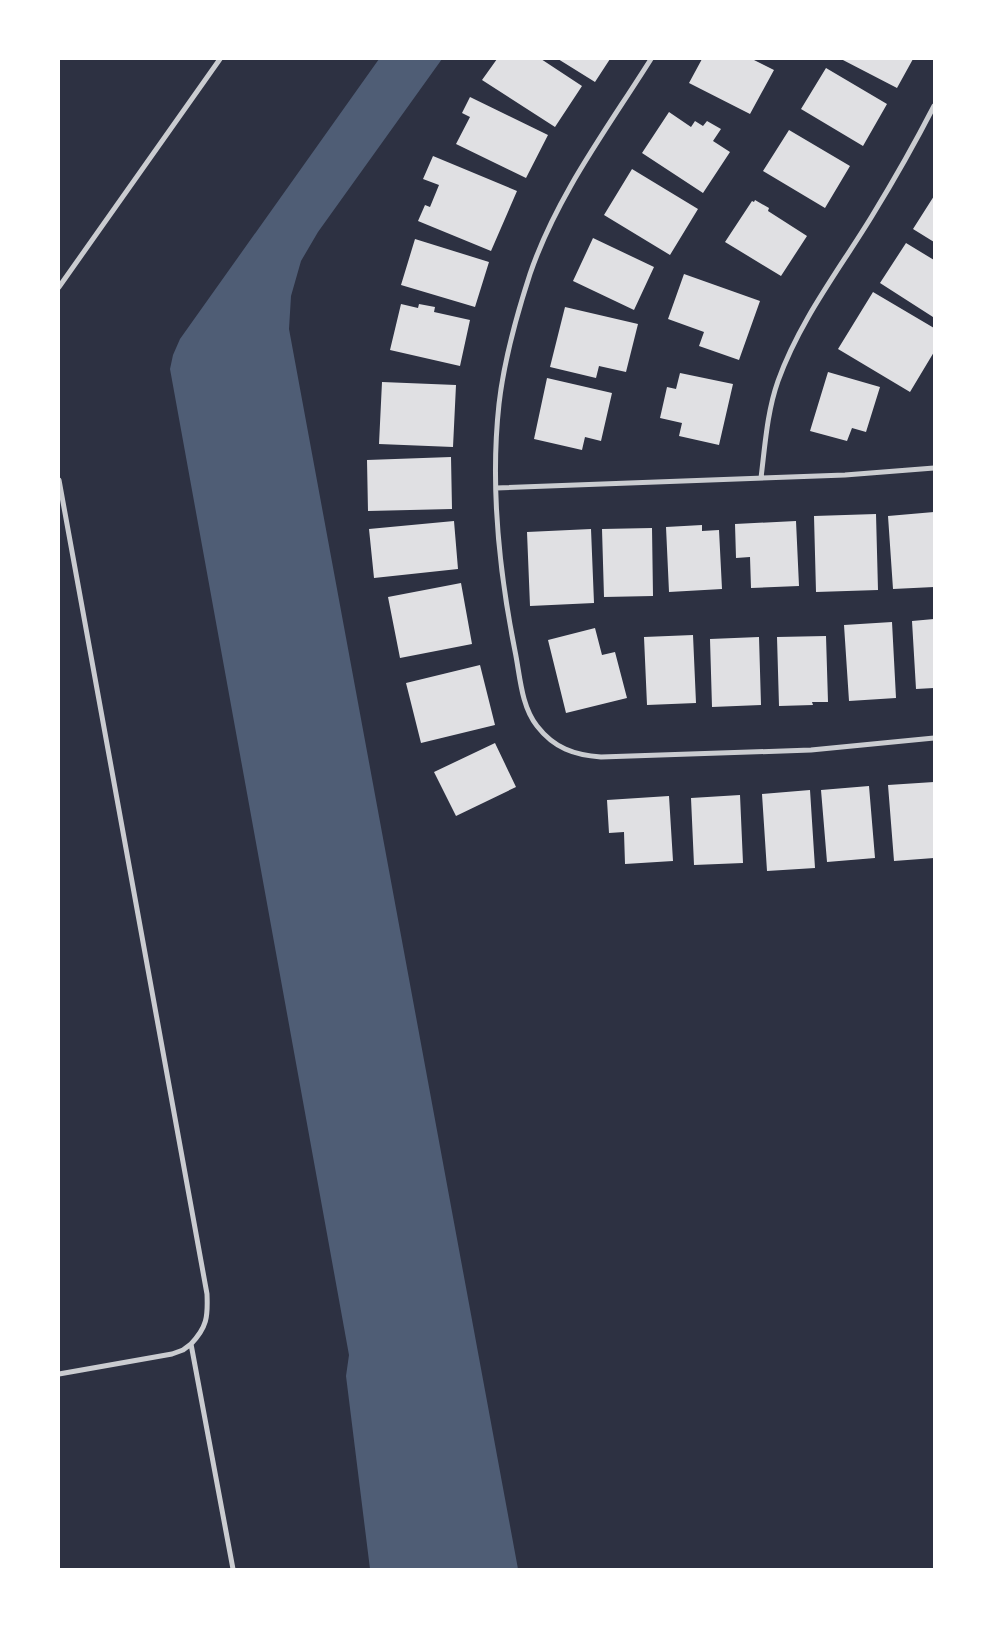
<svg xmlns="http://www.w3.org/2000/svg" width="993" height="1628" font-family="'Fira Sans',sans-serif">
<rect width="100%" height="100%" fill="#2d3142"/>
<path fill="#4f5d75" d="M 379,59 L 442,59 L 318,232 L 301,261 L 291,296 L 289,329 L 518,1569 L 370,1569 L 346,1376 L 349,1355 L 170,369 L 173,355 L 180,339 Z"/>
<path fill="#e0e0e3" d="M 497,59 L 541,59 L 582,86 L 555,127 L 482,80 Z
M 558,59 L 610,59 L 595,82 Z
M 702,59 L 752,59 L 774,70 L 750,114 L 689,83 Z
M 841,59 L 913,59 L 897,88 Z
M 826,68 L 887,104 L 863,146 L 801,109 Z
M 470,97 L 548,135 L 526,178 L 456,144 L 470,117 L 462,113 Z
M 669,112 L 691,127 L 695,121 L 703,126 L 707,121 L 721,129 L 713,141 L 730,152 L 703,193 L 642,153 Z
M 789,130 L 850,166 L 825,208 L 763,171 Z
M 433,156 L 517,191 L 491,251 L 418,221 L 425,205 L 430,207 L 439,185 L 423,179 Z
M 632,169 L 698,209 L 670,255 L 604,215 Z
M 934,196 L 934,242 L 913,229 Z
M 755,200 L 769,208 L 768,211 L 807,236 L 781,276 L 725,242 L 752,201 L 754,202 Z
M 593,238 L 654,267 L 634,310 L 573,281 Z
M 415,239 L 489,262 L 475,307 L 401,285 Z
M 906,243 L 934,260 L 933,317 L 880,283 Z
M 684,274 L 760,301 L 739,360 L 699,346 L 704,332 L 668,319 Z
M 873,292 L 934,328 L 934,352 L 910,392 L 838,349 Z
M 401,304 L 418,308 L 419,304 L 435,307 L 434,312 L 470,320 L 460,366 L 390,350 Z
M 565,307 L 638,324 L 626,372 L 599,366 L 596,378 L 550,367 Z
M 828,372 L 880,387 L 866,432 L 852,428 L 847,441 L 810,431 Z
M 680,373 L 733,384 L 719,445 L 679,436 L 682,423 L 660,418 L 667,387 L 676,389 Z
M 547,378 L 612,393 L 601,441 L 585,437 L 582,450 L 534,439 Z
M 382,382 L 456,385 L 453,447 L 379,444 Z
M 451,457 L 452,509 L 368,511 L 367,460 Z
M 934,512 L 934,587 L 893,589 L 888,516 Z
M 876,514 L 878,590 L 816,592 L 814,516 Z
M 454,521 L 458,569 L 374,578 L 369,529 Z
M 796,521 L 799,586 L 751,588 L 750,557 L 736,558 L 735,524 Z
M 702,525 L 702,531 L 719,530 L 722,589 L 669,592 L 666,527 Z
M 652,528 L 653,596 L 604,597 L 602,529 Z
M 591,529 L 594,603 L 530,606 L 527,532 Z
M 461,583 L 472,644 L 400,658 L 388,597 Z
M 934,619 L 934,688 L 916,689 L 912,621 Z
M 892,622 L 896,698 L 849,701 L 844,625 Z
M 595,628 L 602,655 L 615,652 L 627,698 L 566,713 L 548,640 Z
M 693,635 L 696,703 L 647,705 L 644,637 Z
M 826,636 L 828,702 L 812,702 L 813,705 L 779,706 L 777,637 Z
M 759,637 L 761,705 L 712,707 L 710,639 Z
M 480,665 L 495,725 L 421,743 L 406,683 Z
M 495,743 L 516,787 L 456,816 L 434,772 Z
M 934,782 L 934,858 L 894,861 L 888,785 Z
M 869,786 L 875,858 L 827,862 L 821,790 Z
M 810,790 L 815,868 L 767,871 L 762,794 Z
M 740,795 L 743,863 L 694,865 L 691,798 Z
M 669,796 L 673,861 L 625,864 L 624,832 L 609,833 L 607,800 Z"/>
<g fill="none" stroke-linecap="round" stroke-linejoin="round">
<path stroke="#caccd0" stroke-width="5" d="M 651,59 C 607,129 557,195 530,274 C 516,317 504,360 499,404 C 490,486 499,571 515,651 C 520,675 521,706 537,726 C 554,748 574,755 601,757 L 811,750 L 934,738
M 59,287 L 220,59
M 761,478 C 765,446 767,412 778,381 C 800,320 839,270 872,216 C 894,180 915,143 934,106
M 59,480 L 207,1294 C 208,1317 207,1327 191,1344 L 233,1569
M 496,488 L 845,475 L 934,468
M 59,1374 L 172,1354 L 183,1350 L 191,1344"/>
</g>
<rect width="993" height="1628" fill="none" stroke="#ffffff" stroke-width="120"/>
</svg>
